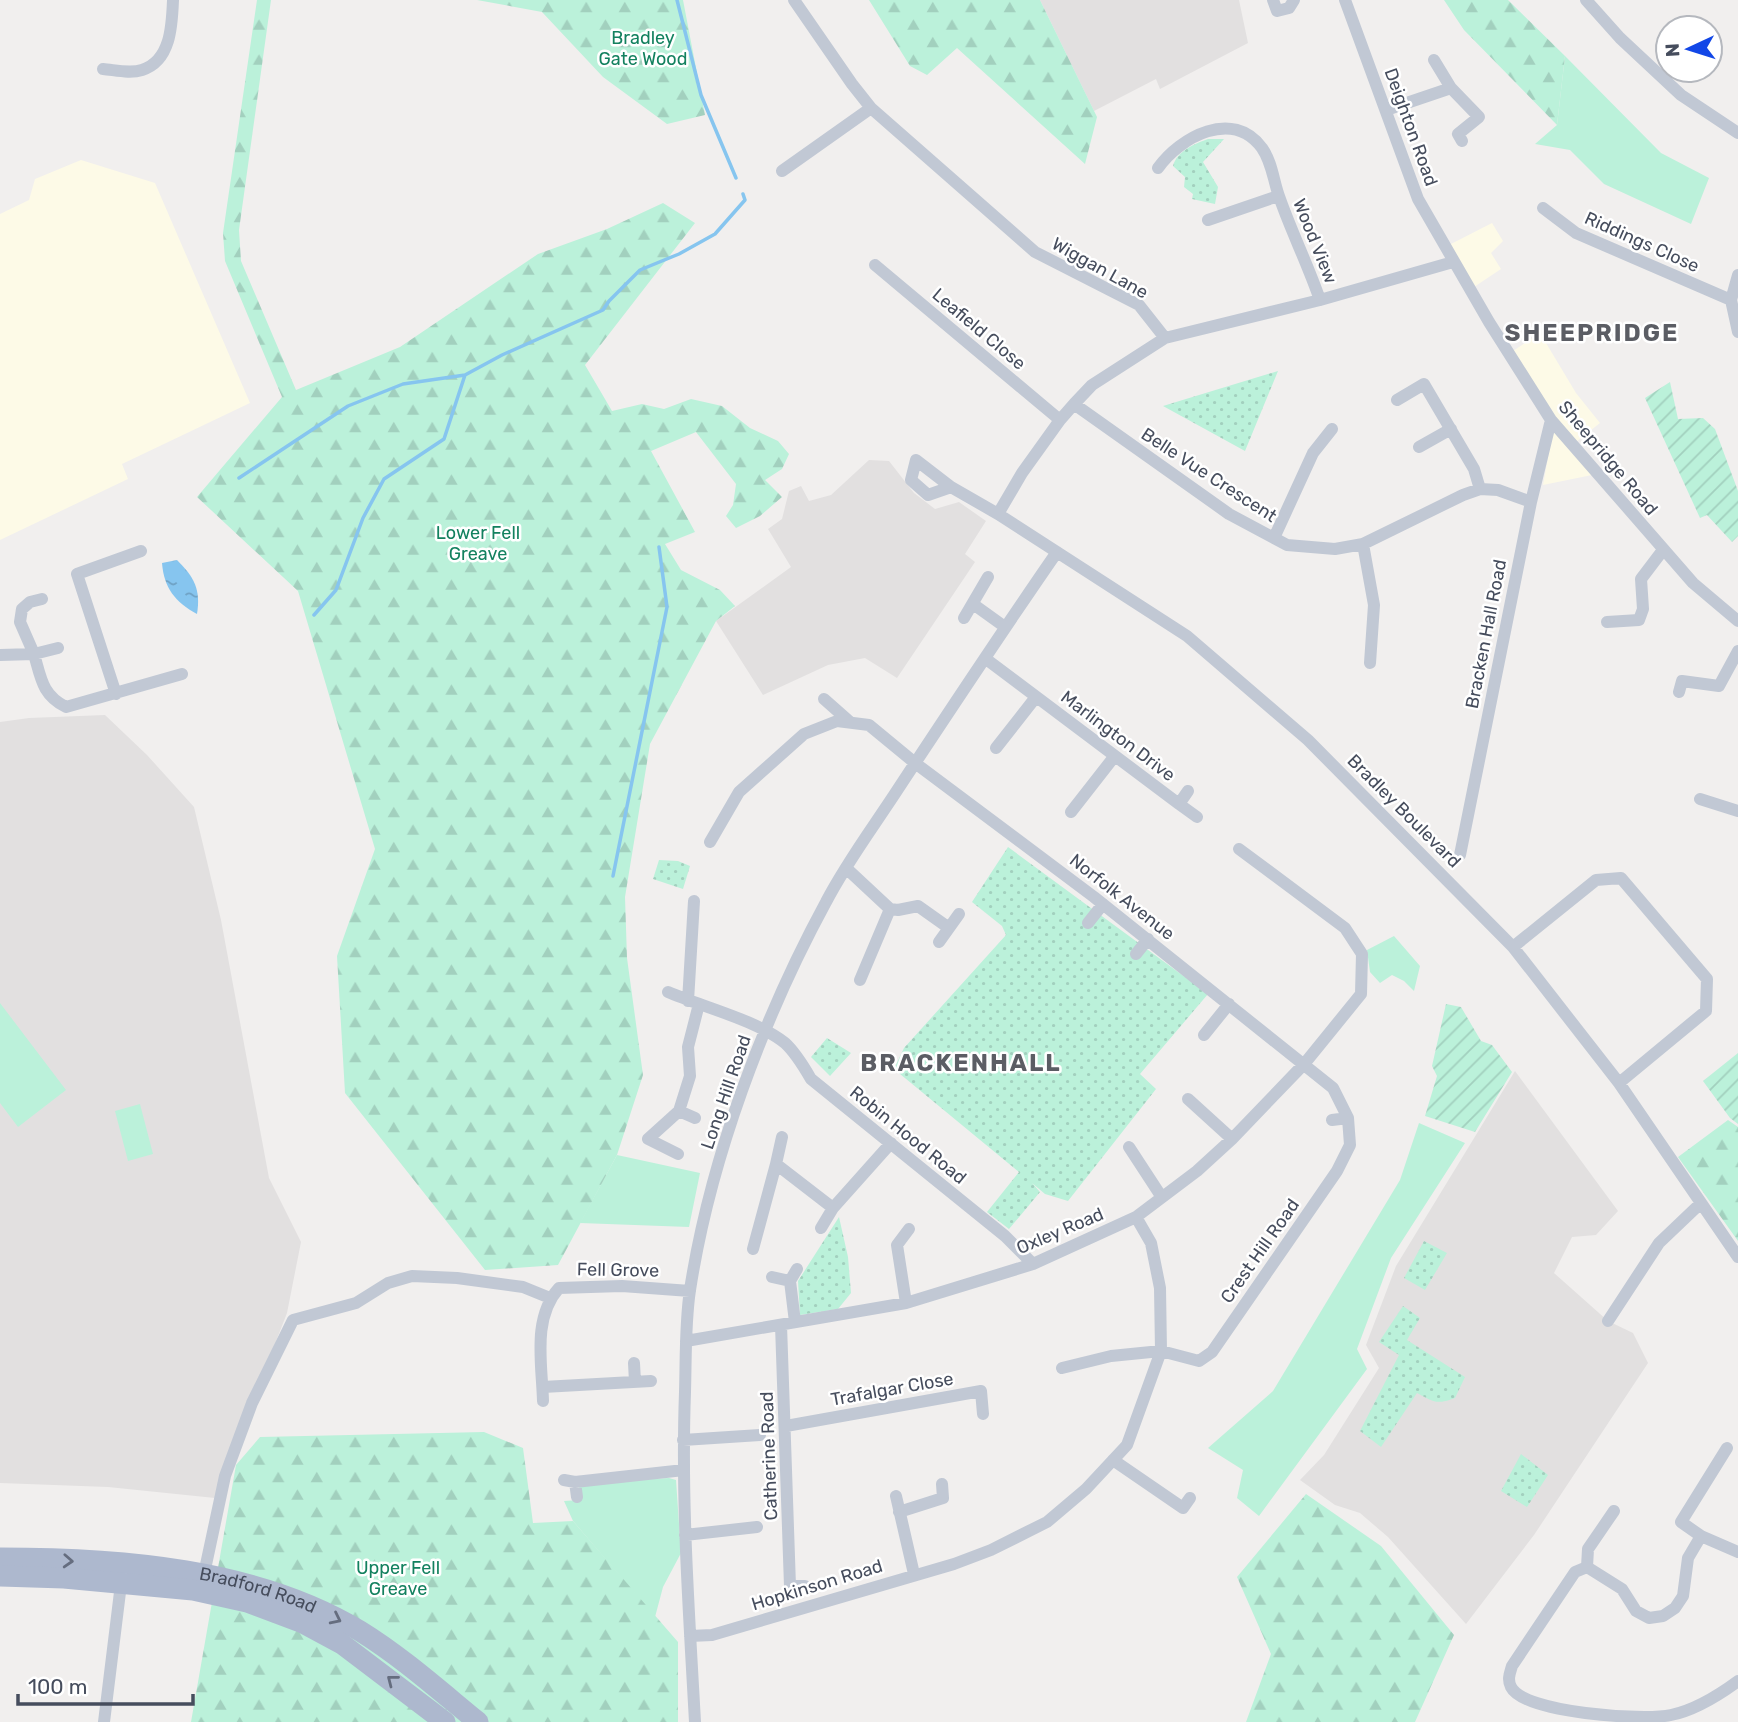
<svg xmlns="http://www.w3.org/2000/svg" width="1738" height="1722" font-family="Rubik,sans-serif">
<defs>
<pattern id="forest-firs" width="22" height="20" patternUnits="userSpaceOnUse" patternTransform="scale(1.75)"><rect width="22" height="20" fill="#bbf1da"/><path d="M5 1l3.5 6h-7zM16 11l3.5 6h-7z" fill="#a2d0be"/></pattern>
<pattern id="park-dots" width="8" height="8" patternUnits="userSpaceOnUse" patternTransform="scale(1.75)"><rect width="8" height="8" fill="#bbf1da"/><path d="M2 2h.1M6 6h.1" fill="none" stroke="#a2d0be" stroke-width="1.8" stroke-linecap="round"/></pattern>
<pattern id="garden-furrows" width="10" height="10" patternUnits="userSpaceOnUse" patternTransform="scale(1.75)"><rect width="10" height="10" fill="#bbf1da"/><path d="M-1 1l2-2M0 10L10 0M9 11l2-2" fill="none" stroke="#a2d0be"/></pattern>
<pattern id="water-ripples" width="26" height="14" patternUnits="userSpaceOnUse" patternTransform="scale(1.75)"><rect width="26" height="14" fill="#86c5ef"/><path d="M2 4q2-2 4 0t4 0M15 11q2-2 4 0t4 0" fill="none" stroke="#6fa2c5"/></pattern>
</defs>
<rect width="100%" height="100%" fill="#f1efee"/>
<path fill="#fdfae7" d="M 81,160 L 155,183 L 250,403 L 122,464 L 128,479 L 0,540 L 0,214 L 29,200 L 35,179 Z
M 1492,223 L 1503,241 L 1491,253 L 1501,269 L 1474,287 L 1449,245 Z
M 1540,333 L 1576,393 L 1600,423 L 1571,446 L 1592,475 L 1543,485 L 1555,419 L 1513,351 Z"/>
<path fill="#e2e0e0" d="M 1040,0 L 1239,0 L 1248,43 L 1160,89 L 1156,79 L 1094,111 Z
M 869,460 L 889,461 L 914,493 L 935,509 L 959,502 L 986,521 L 965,554 L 975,562 L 897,678 L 865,658 L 828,665 L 763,695 L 716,621 L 791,567 L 768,529 L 782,519 L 789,491 L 801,486 L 809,501 L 831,495 Z
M 105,715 L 147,755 L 194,807 L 221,920 L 269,1178 L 301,1242 L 287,1313 L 215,1498 L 108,1487 L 0,1483 L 0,722 L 29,718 Z
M 1515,1071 L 1618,1211 L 1596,1235 L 1572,1237 L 1554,1273 L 1608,1321 L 1633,1333 L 1648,1363 L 1534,1535 L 1466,1624 L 1388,1537 L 1360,1513 L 1335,1505 L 1300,1480 L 1324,1455 L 1379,1368 L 1366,1345 L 1396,1266 Z"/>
<path fill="#bbf1da" d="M 1565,56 L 1661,153 L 1709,178 L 1691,224 L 1604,184 L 1570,150 L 1535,144 L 1557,125 Z
M 1394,936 L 1420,966 L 1414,991 L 1404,981 L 1392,975 L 1380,983 L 1370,972 L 1367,950 Z
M 0,1003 L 66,1090 L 18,1127 L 0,1103 Z
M 140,1104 L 153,1154 L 128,1161 L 115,1111 Z
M 1419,1123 L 1465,1143 L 1391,1258 L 1357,1349 L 1367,1369 L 1259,1516 L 1237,1498 L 1243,1470 L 1208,1448 L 1273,1391 L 1400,1180 Z
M 617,1155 L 700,1173 L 689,1227 L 580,1223 Z
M 669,1478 L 676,1480 L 681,1553 L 663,1587 L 655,1617 L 573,1521 L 564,1501 L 580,1500 L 579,1483 Z"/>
<path fill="url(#forest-firs)" d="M 257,0 L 271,0 L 239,230 L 241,261 L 296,390 L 400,347 L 538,254 L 607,229 L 663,203 L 695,223 L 585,365 L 612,411 L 642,404 L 664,409 L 691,399 L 722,406 L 750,428 L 778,441 L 789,454 L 782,469 L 765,480 L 782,497 L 760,516 L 736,528 L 726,516 L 733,505 L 736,484 L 696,432 L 651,451 L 695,532 L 665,544 L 681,570 L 720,590 L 735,606 L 716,621 L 650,744 L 625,897 L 627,958 L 643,1075 L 617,1155 L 558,1265 L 485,1270 L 345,1093 L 337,956 L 375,849 L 298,591 L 197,497 L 282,397 L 225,261 L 223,233 Z
M 477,0 L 683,0 L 705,115 L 667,124 L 603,77 L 542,12 Z
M 869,0 L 1040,0 L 1097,117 L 1085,164 L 957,48 L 927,75 L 910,66 Z
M 1444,0 L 1508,0 L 1565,56 L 1557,125 L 1464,30 Z
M 1728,1120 L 1738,1127 L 1738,1241 L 1678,1157 Z
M 484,1432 L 523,1448 L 533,1523 L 573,1521 L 678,1642 L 678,1722 L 191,1722 L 236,1465 L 260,1437 Z
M 1306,1494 L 1381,1546 L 1454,1635 L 1415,1722 L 1246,1722 L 1271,1654 L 1237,1577 Z"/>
<path fill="url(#park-dots)" d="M 1208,139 L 1224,139 L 1203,162 L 1218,187 L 1215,204 L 1192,199 L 1193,194 L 1184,187 L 1185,177 L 1173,166 C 1177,151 1194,144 1208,139 Z
M 1278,371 L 1245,451 L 1163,406 Z
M 1008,847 L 1208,994 L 1140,1074 L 1156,1089 L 1068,1201 L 1045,1194 L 1032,1183 L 1040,1192 L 1009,1229 L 987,1212 L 1019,1172 L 894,1069 L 904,1048 L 1006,935 L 1002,926 L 972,902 Z
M 659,860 L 678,861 L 690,866 L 683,889 L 653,879 Z
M 827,1038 L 851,1053 L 830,1076 L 811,1057 Z
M 839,1217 L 848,1257 L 851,1293 L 838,1309 L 800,1315 L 798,1281 Z
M 1424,1241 L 1447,1253 L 1425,1290 L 1404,1278 Z
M 1403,1306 L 1420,1318 L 1407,1340 L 1465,1377 L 1455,1398 C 1436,1405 1434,1402 1417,1393 L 1381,1447 L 1360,1431 L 1399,1355 L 1379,1342 Z
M 1521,1454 L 1548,1475 L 1527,1507 L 1501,1491 Z"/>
<path fill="url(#garden-furrows)" d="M 1670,382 L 1678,419 L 1703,418 L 1715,429 L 1738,491 L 1738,536 L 1732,542 L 1707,515 L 1700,518 L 1645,398 Z
M 1446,1004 L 1461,1007 L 1481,1041 L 1492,1045 L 1512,1072 L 1475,1132 L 1425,1116 L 1437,1076 L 1432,1066 Z
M 1738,1053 L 1738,1124 L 1730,1118 L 1703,1081 Z"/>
<path fill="url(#water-ripples)" d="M 177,560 C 194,577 201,589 197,614 C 175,602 164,588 162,563 Z"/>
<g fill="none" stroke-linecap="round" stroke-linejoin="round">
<path stroke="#86c5ef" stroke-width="3.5" d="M 677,0 L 701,95 L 736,178
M 239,478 L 348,406 L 403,384 L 465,375
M 314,615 L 336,590 L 363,518 L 384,479 L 444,439 L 465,375 L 502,355 L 603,310 L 609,301 L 640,270 L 679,254 L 715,234 L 745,200 L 743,194
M 613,876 L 667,607 L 659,547"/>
<path stroke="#c1c8d4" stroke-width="12" d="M 794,0 L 852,84 L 871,108
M 1273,0 L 1277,11 L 1289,8 L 1294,0
M 1345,0 L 1418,199 L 1489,322 L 1551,420 L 1693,583 L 1738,621
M 1586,0 L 1620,38 L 1681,95 L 1738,133
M 103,69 C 115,70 130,74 142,70 C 171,61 172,25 173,0
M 1451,88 L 1479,117 L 1458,134 L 1462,141
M 1386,110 L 1451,88 L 1434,60
M 1158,168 C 1180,137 1233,108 1262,148 C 1273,164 1273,181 1280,199 C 1292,233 1308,265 1320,300
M 782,171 L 871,108 L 1035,252 L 1139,305 L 1165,338
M 1543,208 L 1576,233 L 1731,300
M 1208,220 L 1278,196
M 875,265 L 1060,420
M 1738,275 L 1731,300 L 1738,332
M 1397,400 L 1424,384 L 1474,469 L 1480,489
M 1074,404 L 1229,514 L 1287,545 L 1335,549 L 1363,544 L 1463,495 L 1480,489 L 1498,490 L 1531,502
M 1419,447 L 1451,429
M 951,487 L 928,495 L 911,480 L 916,460 L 951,487 L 998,514 L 1187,636 L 1308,740 L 1513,947 L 1619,1083 L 1738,1257
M 998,514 L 1022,473 L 1060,420 L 1074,404 L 1092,385 L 1165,338 L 1320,300 L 1453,262
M 1274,538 L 1313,453 L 1332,429
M 1363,544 L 1374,605 L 1370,663
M 42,599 L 30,602 L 22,609 L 20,622 L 34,654 L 58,648
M 973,604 L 1005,627
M 964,618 L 988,577
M 1607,622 L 1639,620 L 1643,609 L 1641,579 L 1663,550
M 0,655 L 34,654 C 41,678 42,695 66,707 L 182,674
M 986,659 L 1179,804 L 1188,791
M 1679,692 L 1682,681 L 1719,686 L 1738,651
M 116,694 L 77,574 L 141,551
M 824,699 L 850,722
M 996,748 L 1036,697
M 1700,799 L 1738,811
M 1179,804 L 1197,817
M 1071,812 L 1114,757
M 710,842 L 739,792 L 804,734 L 837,721 L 869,725 L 915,763 L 1094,897 L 1333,1088 L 1348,1118 L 1350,1145 L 1337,1171 L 1212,1352 L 1199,1361 L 1161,1351 L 1111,1356 L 1062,1368
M 1460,855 L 1531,502 L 1551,420
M 846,868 L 890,909 L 898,910 L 918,906 L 949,928
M 1088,923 L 1103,904
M 939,942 L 959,914
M 1513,947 L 1596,880 L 1621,878 L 1707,979 L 1706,1011 L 1619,1083
M 1136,954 L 1148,939
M 860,980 L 890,909
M 668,992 C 703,1007 756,1020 785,1043 C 796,1053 804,1067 811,1079 L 1005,1236 L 1033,1264
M 688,1001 L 694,901
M 1204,1035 L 1229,1004
M 1188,1099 L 1232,1139
M 679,1111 L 695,1118
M 1332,1120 L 1348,1118
M 782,1137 L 776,1164 L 833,1208
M 1129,1147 L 1161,1196
M 678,1154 L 648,1139 L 679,1111 L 690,1076 L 688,1047 L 699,1004
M 821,1228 L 833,1208 L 891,1143
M 753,1249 L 776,1164
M 772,1277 L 790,1281
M 906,1303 L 897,1245 L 909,1229
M 1608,1321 L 1659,1243 L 1701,1203
M 795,1322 L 790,1281 L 797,1269
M 781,1325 L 790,1586 L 805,1586
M 686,1341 L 906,1303 L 1033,1264 L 1136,1217 L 1197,1171 L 1232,1139 L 1305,1063 L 1361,994 L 1362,954 L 1345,928 L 1239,849
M 634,1363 L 635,1382
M 543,1387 L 651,1381
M 543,1401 C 542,1364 532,1318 559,1288 L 622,1286 L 690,1291
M 786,1426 L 981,1391 L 983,1414
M 683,1440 L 760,1435
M 1727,1448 L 1681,1522 L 1701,1536 L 1738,1552
M 1113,1460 L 1183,1508 L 1190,1498
M 564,1480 L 575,1482 L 684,1470
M 575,1482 L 577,1497
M 896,1496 L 914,1574
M 899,1512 L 943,1498 L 942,1484
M 685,1535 L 757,1527
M 1701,1536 L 1688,1558 L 1683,1596 L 1675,1608 L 1663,1616 L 1649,1618 L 1636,1611 L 1622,1589 L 1587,1567 L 1575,1572 L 1512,1666 C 1510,1673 1507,1679 1511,1687 C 1524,1713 1643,1721 1671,1715 C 1695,1710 1719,1695 1738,1681
M 1587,1567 L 1588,1549 L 1614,1511
M 204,1574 L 225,1476 L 252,1403 L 293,1320 L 356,1303 L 388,1283 L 412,1276 L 457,1278 L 523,1287 L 550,1298
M 690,1636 L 712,1635 L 954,1564 L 991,1550 L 1047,1522 L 1086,1489 L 1127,1445 L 1161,1351 L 1160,1288 L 1151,1243 L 1136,1217
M 104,1722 L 121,1584
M 695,1722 C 689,1612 681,1502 685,1392 C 686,1358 685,1323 690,1290 C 710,1160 763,1018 826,902 C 846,863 874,826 898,789 C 950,710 1003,630 1057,552"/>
<g stroke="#adb8ce" stroke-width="21">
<path id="s1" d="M 0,1558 C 119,1558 256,1568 360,1631 C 402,1657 440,1691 478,1722"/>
<path d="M 0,1576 L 64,1578 L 193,1590 L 247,1602 L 303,1623 L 342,1644 L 445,1722"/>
</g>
</g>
<defs><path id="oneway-chevron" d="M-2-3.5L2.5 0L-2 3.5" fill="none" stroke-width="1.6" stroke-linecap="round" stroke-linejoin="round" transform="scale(1.75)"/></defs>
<g stroke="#656d7f">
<use href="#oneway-chevron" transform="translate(68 1561) rotate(3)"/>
<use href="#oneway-chevron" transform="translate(336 1619) rotate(26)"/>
<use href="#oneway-chevron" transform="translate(392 1680) rotate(-142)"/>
</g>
<g text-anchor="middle" stroke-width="5" stroke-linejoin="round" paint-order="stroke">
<g font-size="18" fill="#13815f" stroke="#fff">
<text x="643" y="44">Bradley<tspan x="643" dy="21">Gate Wood</tspan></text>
<text x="478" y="539">Lower Fell<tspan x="478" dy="21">Greave</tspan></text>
<text x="398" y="1574">Upper Fell<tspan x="398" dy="21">Greave</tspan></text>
</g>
<g font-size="18" fill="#464d5d" stroke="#fff">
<text transform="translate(1411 127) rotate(70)" y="6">Deighton Road</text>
<text transform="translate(1315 241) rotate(68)" y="6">Wood View</text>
<text transform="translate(1642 242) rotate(24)" y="6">Riddings Close</text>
<text transform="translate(1100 268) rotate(29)" y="6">Wiggan Lane</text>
<text transform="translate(979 329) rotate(40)" y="6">Leafield Close</text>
<text transform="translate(1608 458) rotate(50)" y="6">Sheepridge Road</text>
<text transform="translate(1209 475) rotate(33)" y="6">Belle Vue Crescent</text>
<text transform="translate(1486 634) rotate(-79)" y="6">Bracken Hall Road</text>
<text transform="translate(1118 736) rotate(37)" y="6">Marlington Drive</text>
<text transform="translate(1404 811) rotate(45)" y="6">Bradley Boulevard</text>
<text transform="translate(1122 897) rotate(38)" y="6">Norfolk Avenue</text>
<text transform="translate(726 1092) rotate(-71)" y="6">Long Hill Road</text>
<text transform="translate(908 1135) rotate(39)" y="6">Robin Hood Road</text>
<text transform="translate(1060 1231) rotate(-23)" y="6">Oxley Road</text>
<text transform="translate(1260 1251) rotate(-55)" y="6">Crest Hill Road</text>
<text transform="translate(618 1270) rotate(1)" y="6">Fell Grove</text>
<text transform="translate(892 1389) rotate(-10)" y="6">Trafalgar Close</text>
<text transform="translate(769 1456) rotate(-92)" y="6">Catherine Road</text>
<text transform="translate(817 1585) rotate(-17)" y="6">Hopkinson Road</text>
<text dy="6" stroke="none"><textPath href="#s1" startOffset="261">Bradford Road</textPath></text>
</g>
<g font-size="24" font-weight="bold" letter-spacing="2" fill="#5b5d64" stroke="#fff">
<text x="1592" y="341">SHEEPRIDGE</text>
<text x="961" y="1071">BRACKENHALL</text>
</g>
</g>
<g transform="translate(1689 49) rotate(266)"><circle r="33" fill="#ffffff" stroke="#b5b8be" stroke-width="2"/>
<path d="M0-5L12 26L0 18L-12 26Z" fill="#1247e7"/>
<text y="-10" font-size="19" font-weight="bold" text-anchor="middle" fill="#464d5d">N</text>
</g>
<path d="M18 1694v10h175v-10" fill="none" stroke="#464d5d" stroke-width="3.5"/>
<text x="28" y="1694" font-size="21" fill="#464d5d" stroke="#ffffff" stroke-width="5" paint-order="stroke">100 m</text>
</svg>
